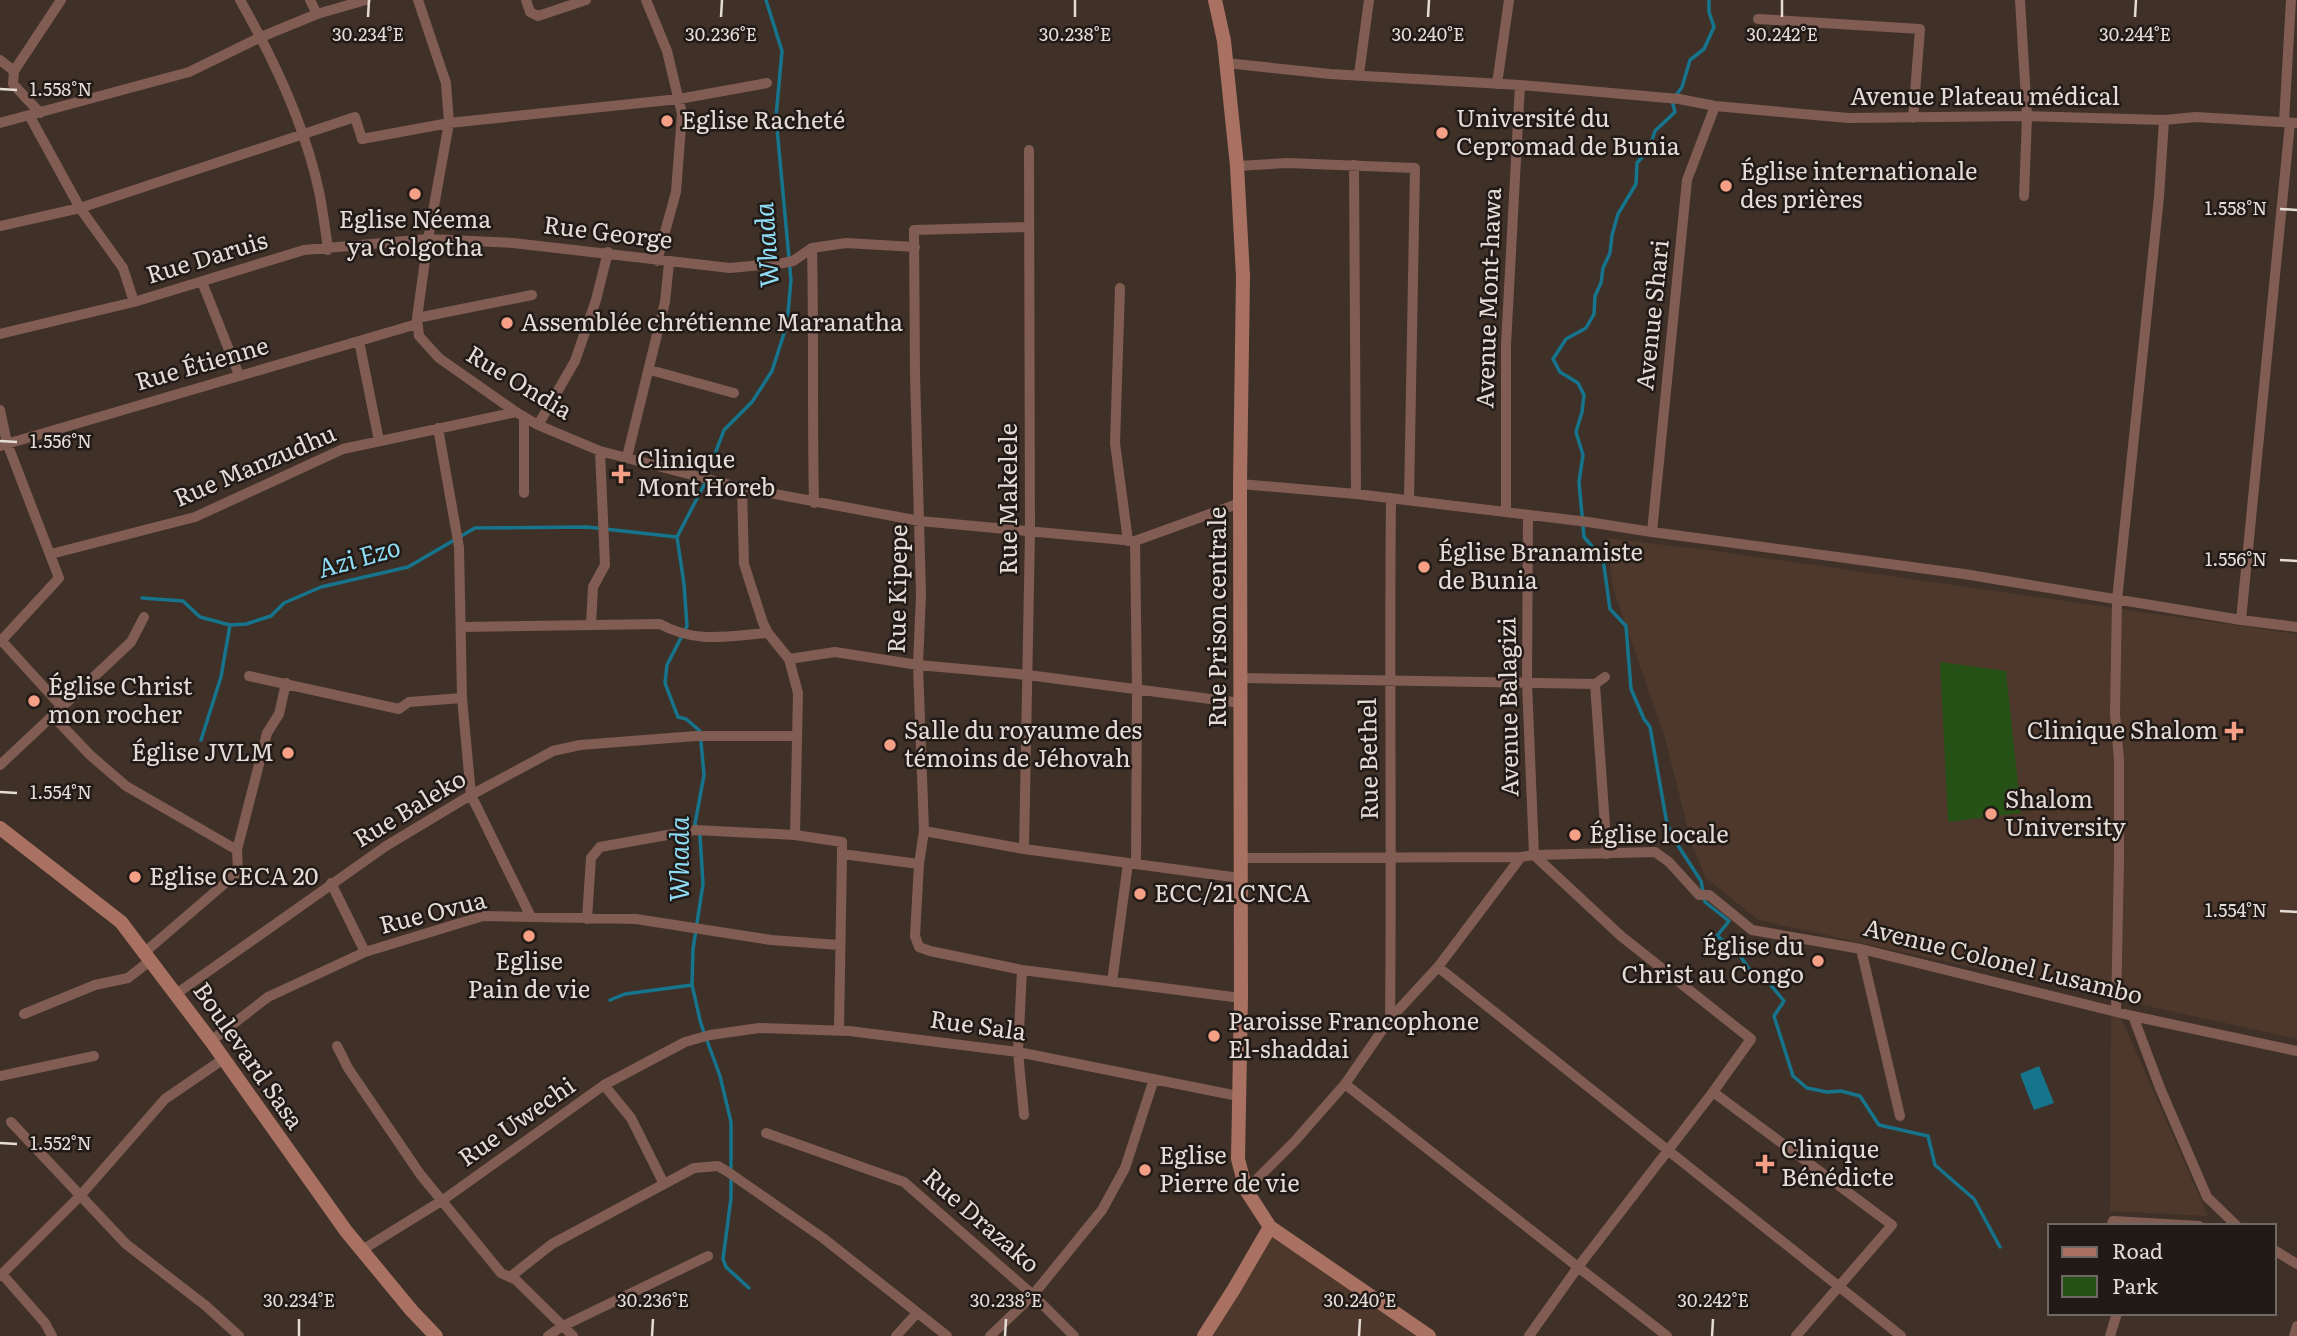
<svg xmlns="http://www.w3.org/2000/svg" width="2297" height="1336" font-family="Literata,serif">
<rect width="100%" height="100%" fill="#3f3128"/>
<path fill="#4d382b" d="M 1607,538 L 1723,552 L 2297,634 L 2297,1039 L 1758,920 L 1705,877 L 1692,845 L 1665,738 L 1613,588 Z
M 2111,1012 L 2119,1013 L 2208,1216 L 2110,1211 Z
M 1274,1235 L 1424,1336 L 1208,1336 Z"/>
<path fill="#275217" d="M 1940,662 L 2006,671 L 2021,813 L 1948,822 Z"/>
<path fill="#16748c" d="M 2039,1066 L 2054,1103 L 2034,1110 L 2020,1074 Z"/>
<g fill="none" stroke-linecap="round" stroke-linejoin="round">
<path stroke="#16748c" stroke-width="3.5" d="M 1709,0 L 1709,12 L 1714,27 L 1704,49 L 1690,60 L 1682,87 L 1672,101 L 1675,112 L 1655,131 L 1649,149 L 1637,163 L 1636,184 L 1618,214 L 1612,235 L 1610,253 L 1603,268 L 1601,283 L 1595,296 L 1594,314 L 1586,328 L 1566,339 L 1553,359 L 1560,372 L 1578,383 L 1584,395 L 1582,412 L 1576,432 L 1583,455 L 1579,482 L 1584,537 L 1603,559 L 1610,609 L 1626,626 L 1631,689 L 1644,719 L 1650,727 L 1667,824 L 1677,844 L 1701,881 L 1705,902 L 1729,921 L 1717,936 L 1737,951 L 1749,969 L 1764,977 L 1784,1001 L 1774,1016 L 1793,1076 L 1807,1088 L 1827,1092 L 1841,1091 L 1860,1096 L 1879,1125 L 1928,1136 L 1935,1165 L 1974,1199 L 2000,1247
M 710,467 L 724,430 L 752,402 L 772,371 L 787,324 L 791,280 L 776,117 L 782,51 L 766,0
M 705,483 L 677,537 L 684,584 L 687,626 L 667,665 L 665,683 L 678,717 L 686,719 L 700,731 L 704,775 L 695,824 L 700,836 L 703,884 L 693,949 L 692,985 L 701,1024 L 720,1076 L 731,1122 L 731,1198 L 723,1259 L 726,1267 L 749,1288
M 142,598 L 183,601 L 200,617 L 230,625 L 246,624 L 271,616 L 284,603 L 321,587 L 408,567 L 475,528 L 587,527 L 677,537
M 201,740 L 221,677 L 230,625
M 610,1000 L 625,994 L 692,985"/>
<path stroke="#805c52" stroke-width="10" d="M 240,0 C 275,61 306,127 320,196 C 323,214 326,232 328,250
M 310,0 L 317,14
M 418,0 L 446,83 L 449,123 L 428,239 L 417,318 L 419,336 L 439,358 L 516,412 L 538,425 L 600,451 L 742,488 L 920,521 L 1135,541 L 1240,503
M 526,0 L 530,12 L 538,16 L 586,0
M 646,0 L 667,51 L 682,114 L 676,192 L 657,261
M 2020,0 L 2027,116 L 2024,196
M 1758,19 L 1920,29 L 1913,118
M 0,60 L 14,71 L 13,84 L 40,113
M 1226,63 L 1330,74 L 1520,85 L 1679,99 L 1715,106 L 1848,118 L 2027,116 L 2164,120 L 2196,117 L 2297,123
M 14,71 L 61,0
M 1359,74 L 1369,0
M 1497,84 L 1509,0
M 29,115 L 80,208 L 123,268 L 134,302
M 2284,122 L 2291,0
M 0,123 L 189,72 L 261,37 L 317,14 L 366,0
M 1354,165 L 1356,494
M 1237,166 L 1287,163 L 1415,168 L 1409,500
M 0,226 L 80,208 L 355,117 L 362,139 L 449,123 L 679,99 L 767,83
M 1028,227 L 914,230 L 915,375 L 921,594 L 918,665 L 924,831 L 919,864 L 915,936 L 919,947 L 930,951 L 1022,970 L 1241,998
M 812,248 C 814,333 812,418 814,503
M 202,282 L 239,375
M 1120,288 L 1115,443 L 1128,541
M 417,318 L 532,295
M 0,334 L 134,302 L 304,250 L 428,239 L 513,243 L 730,268 L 783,263 L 793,261 L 812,248 L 846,243 L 915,247
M 359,341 L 379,441
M 650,370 L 734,393
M 0,410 L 7,443 L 59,578 L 0,642
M 538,425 L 575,361 L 596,300 L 608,252
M 438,428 L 459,547 L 462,698 L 471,795 L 531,917
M 0,446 L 417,324
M 627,457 L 665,302 L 669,263
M 1240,484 L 1356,494 L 1588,522 L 1652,532 L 1964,574 L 2241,620 L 2297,627
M 742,488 L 744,564 L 763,623 L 768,633 L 789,659 L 798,693 L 795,835
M 524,493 L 524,417
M 1506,512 L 1506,345 L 1520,85
M 1528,515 L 1527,682 L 1534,855
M 1652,532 L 1687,180 L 1715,106
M 1135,541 L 1137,689 L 1136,863
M 51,554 L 195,517 L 343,449 L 516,412
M 2241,620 L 2290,123
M 591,625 L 593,587 L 605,565 L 600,451
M 461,627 L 660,624 C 696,644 728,636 768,633
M 2,641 L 61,706
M 789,659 L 835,652 L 918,665 L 1028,675 L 1241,703
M 249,676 L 399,709 L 409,702 L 462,698
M 1241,678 L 1595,684 L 1605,677
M 1595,684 L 1607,854
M 52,715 L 90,755 L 126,786 L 237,850
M 0,765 L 131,642 L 144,617
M 924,831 L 1024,849 L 1240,878
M 1024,849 L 1030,532 L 1029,150
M 1534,855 L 1621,936 L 1751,1039 L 1713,1092 L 1578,1267 L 1667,1336
M 1240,858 L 1521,857
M 331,883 L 365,952
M 587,919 L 591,858 L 600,847 L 695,830 L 795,835 L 842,842 L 842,854 L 919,864
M 1861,949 L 1900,1116
M 145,952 L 238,872 L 237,850 L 267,733 L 279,714 L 286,683
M 1438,967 L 1901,1336
M 1022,970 L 1018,1052 L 1024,1115
M 1112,982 L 1128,863
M 176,994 L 386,846 L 471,795 L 553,751 L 580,745 L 696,736 L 797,736
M 2116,1011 L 2119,859 L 2119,760 L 2115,714 L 2117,600 L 2159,197 L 2164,120
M 24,1014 L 95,985 L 128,978 L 151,960
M 2133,1016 L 2160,1088 L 2207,1197 L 2237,1226
M 1390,1019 C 1392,846 1389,672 1391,498
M 839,1030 L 842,854
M 211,1041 L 268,997 L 365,952 L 483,916 L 636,919 L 771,940 L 839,945
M 337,1046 L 348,1068 L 420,1174 L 501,1273 L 516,1280 L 573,1336
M 0,1076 L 94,1056
M 1345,1084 L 1578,1267 L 1529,1336
M 604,1085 L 631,1118 L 664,1184
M 1713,1092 L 1892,1225 L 1796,1336
M 11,1122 L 126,1244 L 206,1306 L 239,1336
M 766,1133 L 904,1182 L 1033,1295 L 1074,1336
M 1246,1190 L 1294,1142 L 1345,1084 L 1390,1019 L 1438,967 L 1521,857 L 1534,855 L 1655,852 L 1669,862 L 1699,895 L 1709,895 L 1752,930 L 1861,949 L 2133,1016 L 2297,1051
M 2111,1226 L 2113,1221 L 2199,1226
M 362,1250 L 443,1200 L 604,1085 L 685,1042 L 710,1035 L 759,1028 L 849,1031 L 1018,1052 L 1238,1096
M 2274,1250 L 2297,1264
M 2,1274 L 45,1323 L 52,1336
M 0,1276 L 80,1196 L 165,1099 L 222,1060
M 510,1277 L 552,1244 L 694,1168 L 718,1166 L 728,1172 L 823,1238 L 947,1336
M 548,1336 L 561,1327 L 708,1256
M 896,1336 L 917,1313
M 990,1336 L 1033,1295 L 1102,1210 L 1125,1168 L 1154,1079
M 2110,1336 L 2117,1313
M 2294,1336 L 2297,1326"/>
<path stroke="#a97161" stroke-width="14" d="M 1215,0 L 1224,41 L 1237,166 L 1243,276 L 1240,484 L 1241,998 L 1238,1159 L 1246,1190 L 1270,1227 L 1429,1336
M 0,828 L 121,922 L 211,1041 L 346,1231 L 412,1311 L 436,1336
M 1204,1336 L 1234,1289 L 1270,1227"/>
</g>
<path fill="none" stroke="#e5dcd6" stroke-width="2.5" d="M 368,17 L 369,0M 721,17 L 722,0M 1075,17 L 1075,0M 1428,17 L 1429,0M 1782,17 L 1782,0M 2135,17 L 2136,0M 0,89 L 17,90M 2280,209 L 2297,210M 0,441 L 17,442M 2280,560 L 2297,561M 0,792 L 17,793M 2280,911 L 2297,912M 0,1143 L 17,1144M 299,1336 L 299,1319M 652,1336 L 653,1319M 1005,1336 L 1006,1319M 1359,1336 L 1360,1319M 1712,1336 L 1713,1319"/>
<g fill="#f49f86" stroke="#211a16" stroke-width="2.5">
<circle cx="667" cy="121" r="7"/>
<circle cx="1442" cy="133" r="7"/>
<circle cx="1726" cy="186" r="7"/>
<circle cx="415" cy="194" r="7"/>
<circle cx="507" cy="323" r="7"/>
<path d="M617.5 463.5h7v7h7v7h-7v7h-7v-7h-7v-7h7z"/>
<circle cx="1424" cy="567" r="7"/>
<circle cx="34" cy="701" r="7"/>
<path d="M2230.5 720.5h7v7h7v7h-7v7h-7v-7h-7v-7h7z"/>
<circle cx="890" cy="745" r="7"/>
<circle cx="288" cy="753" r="7"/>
<circle cx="1991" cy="814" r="7"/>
<circle cx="1575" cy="835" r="7"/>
<circle cx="135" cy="877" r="7"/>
<circle cx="1140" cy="894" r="7"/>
<circle cx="529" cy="936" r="7"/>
<circle cx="1818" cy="961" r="7"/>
<circle cx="1214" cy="1036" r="7"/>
<path d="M1761.5 1153.5h7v7h7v7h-7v7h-7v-7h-7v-7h7z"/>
<circle cx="1145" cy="1170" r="7"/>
</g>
<g text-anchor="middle" stroke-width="5" stroke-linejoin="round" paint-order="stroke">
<g font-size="24" fill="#e5dcd6" stroke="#211a16">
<text x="1985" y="105">Avenue Plateau médical</text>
<text transform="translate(608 233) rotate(7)" y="8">Rue George</text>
<text transform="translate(207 258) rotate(-17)" y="8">Rue Daruis</text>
<text transform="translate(1489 298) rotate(-88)" y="8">Avenue Mont-hawa</text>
<text transform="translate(1653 315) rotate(-84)" y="8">Avenue Shari</text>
<text transform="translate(202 364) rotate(-16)" y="8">Rue Étienne</text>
<text transform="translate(519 383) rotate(31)" y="8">Rue Ondia</text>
<text transform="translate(255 466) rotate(-23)" y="8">Rue Manzudhu</text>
<text transform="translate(1009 499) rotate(-90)" y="8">Rue Makelele</text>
<text transform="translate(898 589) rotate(-89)" y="8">Rue Kipepe</text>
<text transform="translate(1218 617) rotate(-90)" y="8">Rue Prison centrale</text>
<text transform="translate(1509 707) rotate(-91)" y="8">Avenue Balagizi</text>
<text transform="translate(1369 759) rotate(-91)" y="8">Rue Bethel</text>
<text transform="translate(410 809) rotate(-31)" y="8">Rue Baleko</text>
<text transform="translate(433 913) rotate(-14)" y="8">Rue Ovua</text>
<text transform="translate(2003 962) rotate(14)" y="8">Avenue Colonel Lusambo</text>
<text transform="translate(978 1026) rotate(8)" y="8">Rue Sala</text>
<text transform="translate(248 1056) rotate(55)" y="8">Boulevard Sasa</text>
<text transform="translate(517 1122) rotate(-35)" y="8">Rue Uwechi</text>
<text transform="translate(981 1221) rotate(41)" y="8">Rue Drazako</text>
</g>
<g font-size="24" fill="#e5dcd6" stroke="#211a16" text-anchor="start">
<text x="1456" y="127">Université du<tspan x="1456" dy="28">Cepromad de Bunia</tspan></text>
<text x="681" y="129">Eglise Racheté</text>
<text x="1740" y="180">Église internationale<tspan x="1740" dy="28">des prières</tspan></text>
<text x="415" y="228" text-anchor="middle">Eglise Néema<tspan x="415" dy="28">ya Golgotha</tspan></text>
<text x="521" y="331">Assemblée chrétienne Maranatha</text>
<text x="637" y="468">Clinique<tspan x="637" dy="28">Mont Horeb</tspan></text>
<text x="1438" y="561">Église Branamiste<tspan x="1438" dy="28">de Bunia</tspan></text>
<text x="48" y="695">Église Christ<tspan x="48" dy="28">mon rocher</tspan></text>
<text x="904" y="739">Salle du royaume des<tspan x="904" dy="28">témoins de Jéhovah</tspan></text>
<text x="2218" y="739" text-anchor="end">Clinique Shalom</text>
<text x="274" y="761" text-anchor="end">Église JVLM</text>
<text x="2005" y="808">Shalom<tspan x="2005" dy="28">University</tspan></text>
<text x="1589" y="843">Église locale</text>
<text x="149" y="885">Eglise CECA 20</text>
<text x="1154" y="902">ECC/21 CNCA</text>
<text x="1804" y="955" text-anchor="end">Église du<tspan x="1804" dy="28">Christ au Congo</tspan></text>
<text x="529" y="970" text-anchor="middle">Eglise<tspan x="529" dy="28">Pain de vie</tspan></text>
<text x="1228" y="1030">Paroisse Francophone<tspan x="1228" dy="28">El-shaddai</tspan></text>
<text x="1781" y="1158">Clinique<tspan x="1781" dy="28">Bénédicte</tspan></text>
<text x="1159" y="1164">Eglise<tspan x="1159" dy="28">Pierre de vie</tspan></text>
</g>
<g font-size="26" font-style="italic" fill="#8edcf5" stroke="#211a16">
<text transform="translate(767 245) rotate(-94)" y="9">Whada</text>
<text transform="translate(359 558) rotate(-16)" y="9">Azi Ezo</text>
<text transform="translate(680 859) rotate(-90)" y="9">Whada</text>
</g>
</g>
<g font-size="18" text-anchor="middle" fill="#e5dcd6" stroke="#211a16" stroke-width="5" stroke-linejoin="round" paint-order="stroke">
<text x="368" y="41">30.234°E</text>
<text x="721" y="41">30.236°E</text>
<text x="1075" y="41">30.238°E</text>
<text x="1428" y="41">30.240°E</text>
<text x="1782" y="41">30.242°E</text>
<text x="2135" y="41">30.244°E</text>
<text x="61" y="96">1.558°N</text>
<text x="2236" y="215">1.558°N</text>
<text x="61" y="448">1.556°N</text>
<text x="2236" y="566">1.556°N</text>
<text x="61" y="799">1.554°N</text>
<text x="2236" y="917">1.554°N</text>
<text x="61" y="1150">1.552°N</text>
<text x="299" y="1307">30.234°E</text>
<text x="653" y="1307">30.236°E</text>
<text x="1006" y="1307">30.238°E</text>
<text x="1360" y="1307">30.240°E</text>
<text x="1713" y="1307">30.242°E</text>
</g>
<rect x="2048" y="1224" width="228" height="91" fill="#211a16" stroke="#6f6863" stroke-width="2"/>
<rect x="2062" y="1247" width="35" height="10" fill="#a97161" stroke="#6f6863" stroke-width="2"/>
<text x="2112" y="1259" font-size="21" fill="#e5dcd6">Road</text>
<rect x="2062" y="1276" width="35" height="21" fill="#275217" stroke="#6f6863" stroke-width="2"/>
<text x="2112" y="1294" font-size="21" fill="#e5dcd6">Park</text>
</svg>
